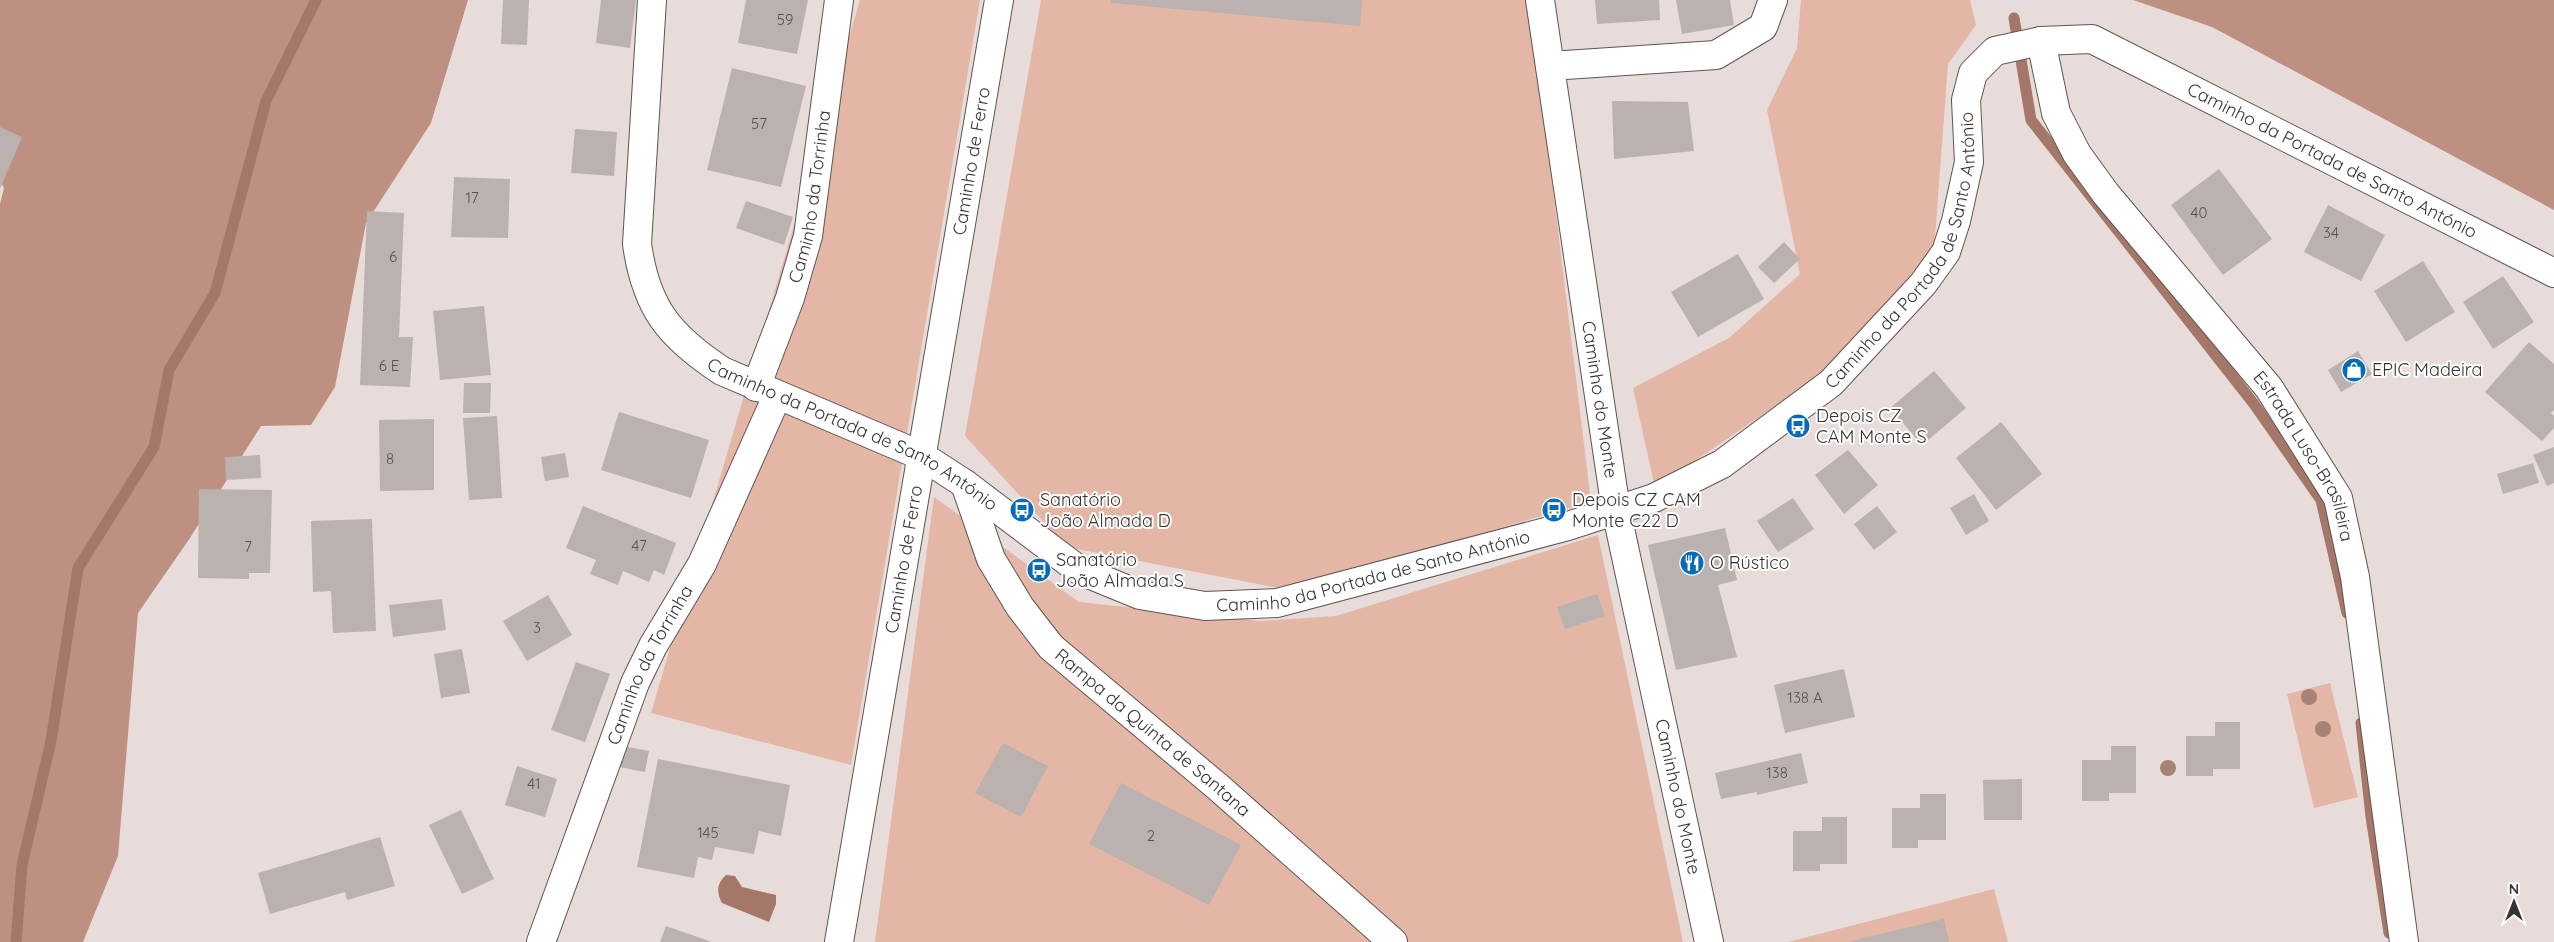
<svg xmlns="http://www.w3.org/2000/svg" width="2554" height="942" font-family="Quicksand,sans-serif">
<rect width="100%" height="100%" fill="#e7dcd9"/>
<path fill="#e3b6a6" d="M 860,0 L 980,0 L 851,765 L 651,713 Z
M 1041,0 L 1530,0 L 1591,502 L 1284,589 L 1067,547 L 965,436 Z
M 1801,0 L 1970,0 L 1976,25 L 1948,64 L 1933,263 L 1837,364 L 1655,488 L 1633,388 L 1729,338 L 1800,274 L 1767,110 L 1797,48 Z
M 934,497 L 1079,602 L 1260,621 L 1336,616 L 1598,535 L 1683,942 L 875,942 Z
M 2330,683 L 2358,797 L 2314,808 L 2287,694 Z
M 1994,889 L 2008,942 L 1788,942 Z"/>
<path fill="#be9081" d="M 0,0 L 468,0 L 431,123 L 366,223 L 335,387 L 311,425 L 261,426 L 190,538 L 138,613 L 118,856 L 83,942 L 0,942 L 0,204 L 4,188 L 0,181 Z
M 2133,0 L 2554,0 L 2554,210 L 2212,27 Z"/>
<path fill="#a47768" d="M 726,875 L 735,876 L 742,887 L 776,895 L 776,904 L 769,922 L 722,903 C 716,892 717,883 726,875 Z"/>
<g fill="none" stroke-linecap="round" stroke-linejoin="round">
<path stroke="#a47768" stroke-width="11" d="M 2014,18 L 2031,120 L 2254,404 L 2321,500 L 2347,613
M 2361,723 L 2371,817 L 2389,933
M 16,942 L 22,865 L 51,741 L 78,568 L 154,447 L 169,370 L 215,293 L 266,101 L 316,0"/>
</g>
<path fill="#bbb1ae" d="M 503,0 L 529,0 L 527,45 L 501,44 Z
M 601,0 L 636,0 L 630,48 L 596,43 Z
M 746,0 L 808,0 L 797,54 L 738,43 Z
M 1111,0 L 1362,0 L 1360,26 L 1111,3 Z
M 1595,0 L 1659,0 L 1660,20 L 1597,24 Z
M 1676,0 L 1730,0 L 1734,25 L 1682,34 Z
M 732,68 L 806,86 L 781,187 L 707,170 Z
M 1612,101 L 1688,102 L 1694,151 L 1614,159 Z
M 0,127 L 22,137 L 0,189 Z
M 575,129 L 617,132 L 614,176 L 571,173 Z
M 2219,169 L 2272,239 L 2223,275 L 2171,205 Z
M 454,177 L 510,179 L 508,238 L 451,237 Z
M 746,201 L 793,217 L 784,245 L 736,228 Z
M 2328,205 L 2385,235 L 2361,281 L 2304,252 Z
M 367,211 L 404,213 L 399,337 L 413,337 L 410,387 L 360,385 Z
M 1784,242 L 1800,259 L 1774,283 L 1758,267 Z
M 1738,254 L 1764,299 L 1698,337 L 1671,292 Z
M 2423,261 L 2455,312 L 2406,342 L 2374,291 Z
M 2503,276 L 2534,322 L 2493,349 L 2463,302 Z
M 484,306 L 491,375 L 440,380 L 433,311 Z
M 2529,342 L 2554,364 L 2554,410 L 2551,413 L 2554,416 L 2554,428 L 2542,441 L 2485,392 Z
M 2358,351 L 2372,374 L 2341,392 L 2328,370 Z
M 1934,371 L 1966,408 L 1922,445 L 1890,408 Z
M 464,383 L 491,383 L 490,413 L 463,413 Z
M 619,412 L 709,440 L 691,498 L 601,470 Z
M 497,416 L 502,498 L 469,500 L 463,418 Z
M 434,419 L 434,490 L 380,491 L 379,420 Z
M 2001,422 L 2042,474 L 1996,510 L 1956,458 Z
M 2554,447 L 2554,483 L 2547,486 L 2533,455 Z
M 1848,450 L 1878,485 L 1844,514 L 1815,475 Z
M 565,453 L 569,477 L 545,481 L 541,457 Z
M 260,455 L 261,478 L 226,480 L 225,457 Z
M 2533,463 L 2539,483 L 2503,494 L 2497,474 Z
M 199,489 L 272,490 L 270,573 L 249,573 L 249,579 L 198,578 Z
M 1974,494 L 1989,521 L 1966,535 L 1950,508 Z
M 1793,498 L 1814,529 L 1778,552 L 1757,521 Z
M 583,506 L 676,543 L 664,575 L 654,570 L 649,582 L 623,571 L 618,585 L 590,574 L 596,560 L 566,548 Z
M 1877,506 L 1897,532 L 1874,550 L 1854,524 Z
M 372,519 L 376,631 L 333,633 L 331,591 L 313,592 L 311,521 Z
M 1725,528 L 1737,580 L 1718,585 L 1737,657 L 1676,670 L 1648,545 Z
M 1597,594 L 1605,616 L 1565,629 L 1557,607 Z
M 548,595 L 572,635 L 527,661 L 503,621 Z
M 442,599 L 446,630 L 393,637 L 389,605 Z
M 462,649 L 470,693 L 441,698 L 434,654 Z
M 576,662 L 610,674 L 585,742 L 551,730 Z
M 1844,669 L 1855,717 L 1785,733 L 1774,685 Z
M 2215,722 L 2240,722 L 2240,769 L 2213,769 L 2213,776 L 2186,776 L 2186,736 L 2215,736 Z
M 1003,743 L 1048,766 L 1021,817 L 975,793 Z
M 622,746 L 649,751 L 645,772 L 619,767 Z
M 2111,746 L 2136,746 L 2136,793 L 2109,793 L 2109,801 L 2082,801 L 2082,760 L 2111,760 Z
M 1801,753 L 1808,783 L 1757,795 L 1757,792 L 1721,799 L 1715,773 Z
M 658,759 L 790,785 L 781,836 L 759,831 L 754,854 L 715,847 L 712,860 L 698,857 L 694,878 L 637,867 Z
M 517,766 L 557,779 L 545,817 L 505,805 Z
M 2022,779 L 2022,820 L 1984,820 L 1983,780 Z
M 1121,783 L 1241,845 L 1209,905 L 1089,844 Z
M 1920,794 L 1946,794 L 1946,840 L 1918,840 L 1918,848 L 1892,848 L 1892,808 L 1920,808 Z
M 461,810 L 494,879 L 462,894 L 429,825 Z
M 1822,817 L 1847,817 L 1847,864 L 1820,864 L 1820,871 L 1793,871 L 1793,831 L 1822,831 Z
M 380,837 L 395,886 L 347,900 L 345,892 L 270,914 L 258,873 Z
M 1944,919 L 1949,942 L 1851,942 L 1851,941 Z
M 666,926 L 712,942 L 660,942 Z"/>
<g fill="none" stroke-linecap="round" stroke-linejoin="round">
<defs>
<g id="minor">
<path id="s1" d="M 652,0 L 637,244 C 646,308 669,336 722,371 L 922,456 L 965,484 L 1079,570 L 1140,595 L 1205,606 L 1277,603 L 1568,526 L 1654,498 L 1722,464 L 1831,383 L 1923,284 L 1946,252 L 1956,221 L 1969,162 L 1966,100 L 1973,73 L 1995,51 L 2041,41 L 2092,39 L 2554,273"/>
<path id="s2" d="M 1540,0 L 1616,510 L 1709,942"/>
<path id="s3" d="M 2041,41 L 2056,113 L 2077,154 L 2106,194 L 2269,388 L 2338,498 L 2355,577 L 2404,942"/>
<path d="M 1550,66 L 1716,55 L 1763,27 L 1773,0"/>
<path id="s4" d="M 756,387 L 790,298 L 808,236 L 839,0"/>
<path id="s5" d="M 965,484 L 991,559 L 1020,607 L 1051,647 L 1218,787 L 1393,942"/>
<path id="s6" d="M 541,942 L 635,683 L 653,646 L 702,564 L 777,396"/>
<path id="s7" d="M 839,942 L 999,0"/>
</g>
</defs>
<use href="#minor" stroke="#5e5552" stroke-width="30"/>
<use href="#minor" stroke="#fff" stroke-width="28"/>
</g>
<g fill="#a88275">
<circle cx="2309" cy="697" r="8"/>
<circle cx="2323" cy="729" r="8"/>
<circle cx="2168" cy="768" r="8"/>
</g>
<defs>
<symbol id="shop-disc" viewBox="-11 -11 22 22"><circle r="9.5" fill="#076cb8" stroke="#fff"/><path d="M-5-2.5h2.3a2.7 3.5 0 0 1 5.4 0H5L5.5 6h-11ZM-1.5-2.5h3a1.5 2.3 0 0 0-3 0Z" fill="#fff"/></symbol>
<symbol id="bus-disc" viewBox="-11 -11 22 22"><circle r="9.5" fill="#076cb8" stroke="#fff"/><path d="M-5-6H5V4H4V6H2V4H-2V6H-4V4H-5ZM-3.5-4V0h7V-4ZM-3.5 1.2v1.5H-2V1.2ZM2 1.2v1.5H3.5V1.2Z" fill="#fff"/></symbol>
<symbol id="restaurant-disc" viewBox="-11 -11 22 22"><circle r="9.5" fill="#076cb8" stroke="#fff"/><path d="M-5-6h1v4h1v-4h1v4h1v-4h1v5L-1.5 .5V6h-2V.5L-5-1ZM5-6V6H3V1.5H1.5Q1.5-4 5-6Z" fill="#fff"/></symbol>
</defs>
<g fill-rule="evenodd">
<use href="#shop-disc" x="2340" y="356" width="28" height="28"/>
<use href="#bus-disc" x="1784" y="412" width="28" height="28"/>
<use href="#bus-disc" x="1008" y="496" width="28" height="28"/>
<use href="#bus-disc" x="1540" y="496" width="28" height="28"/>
<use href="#restaurant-disc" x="1678" y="549" width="28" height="28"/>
<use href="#bus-disc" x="1025" y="556" width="28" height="28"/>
</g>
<g text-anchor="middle" stroke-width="4" stroke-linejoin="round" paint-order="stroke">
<g font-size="15" fill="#585251">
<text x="785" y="25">59</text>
<text x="759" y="129">57</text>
<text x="472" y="203">17</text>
<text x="2199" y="218">40</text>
<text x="2331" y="238">34</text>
<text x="393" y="262">6</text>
<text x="389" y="371">6 E</text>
<text x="390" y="464">8</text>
<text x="639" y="551">47</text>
<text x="248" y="552">7</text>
<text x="537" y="633">3</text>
<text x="1805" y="703">138 A</text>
<text x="1777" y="778">138</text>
<text x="534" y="789">41</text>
<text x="708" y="838">145</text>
<text x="1151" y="841">2</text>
</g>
<g font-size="18" fill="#373332" stroke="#fff">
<text dy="6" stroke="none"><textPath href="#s7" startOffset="792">Caminho de Ferro</textPath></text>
<text dy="6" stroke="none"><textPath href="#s1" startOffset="2378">Caminho da Portada de Santo António</textPath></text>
<text dy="6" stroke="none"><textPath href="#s4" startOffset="199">Caminho da Torrinha</textPath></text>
<text dy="6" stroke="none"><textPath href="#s1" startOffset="1779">Caminho da Portada de Santo António</textPath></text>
<text dy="6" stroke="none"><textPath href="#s2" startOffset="404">Caminho do Monte</textPath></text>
<text dy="6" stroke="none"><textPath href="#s1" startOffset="549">Caminho da Portada de Santo António</textPath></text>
<text dy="6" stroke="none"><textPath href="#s3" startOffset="500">Estrada Luso-Brasileira</textPath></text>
<text dy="6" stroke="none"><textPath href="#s7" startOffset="388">Caminho de Ferro</textPath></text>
<text dy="6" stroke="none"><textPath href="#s1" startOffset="1119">Caminho da Portada de Santo António</textPath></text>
<text dy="6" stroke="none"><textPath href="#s6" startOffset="298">Caminho da Torrinha</textPath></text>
<text dy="6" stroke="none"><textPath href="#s5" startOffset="319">Rampa da Quinta de Santana</textPath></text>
<text dy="6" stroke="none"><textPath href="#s2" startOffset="809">Caminho do Monte</textPath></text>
</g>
<g font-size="18" fill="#373332" stroke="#fff" text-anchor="start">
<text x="2372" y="376">EPIC Madeira</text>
<text x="1816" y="422">Depois CZ<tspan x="1816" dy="21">CAM Monte S</tspan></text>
<text x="1040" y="506">Sanatório<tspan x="1040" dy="21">João Almada D</tspan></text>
<text x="1572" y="506">Depois CZ CAM<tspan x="1572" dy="21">Monte C22 D</tspan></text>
<text x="1056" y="566">Sanatório<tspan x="1056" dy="21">João Almada S</tspan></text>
<text x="1710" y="569">O Rústico</text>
</g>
</g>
<g transform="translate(2514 902)" stroke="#ffffff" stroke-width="4" paint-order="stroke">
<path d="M0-4L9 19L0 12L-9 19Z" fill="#373332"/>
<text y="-8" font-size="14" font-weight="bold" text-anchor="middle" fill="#373332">N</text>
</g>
</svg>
